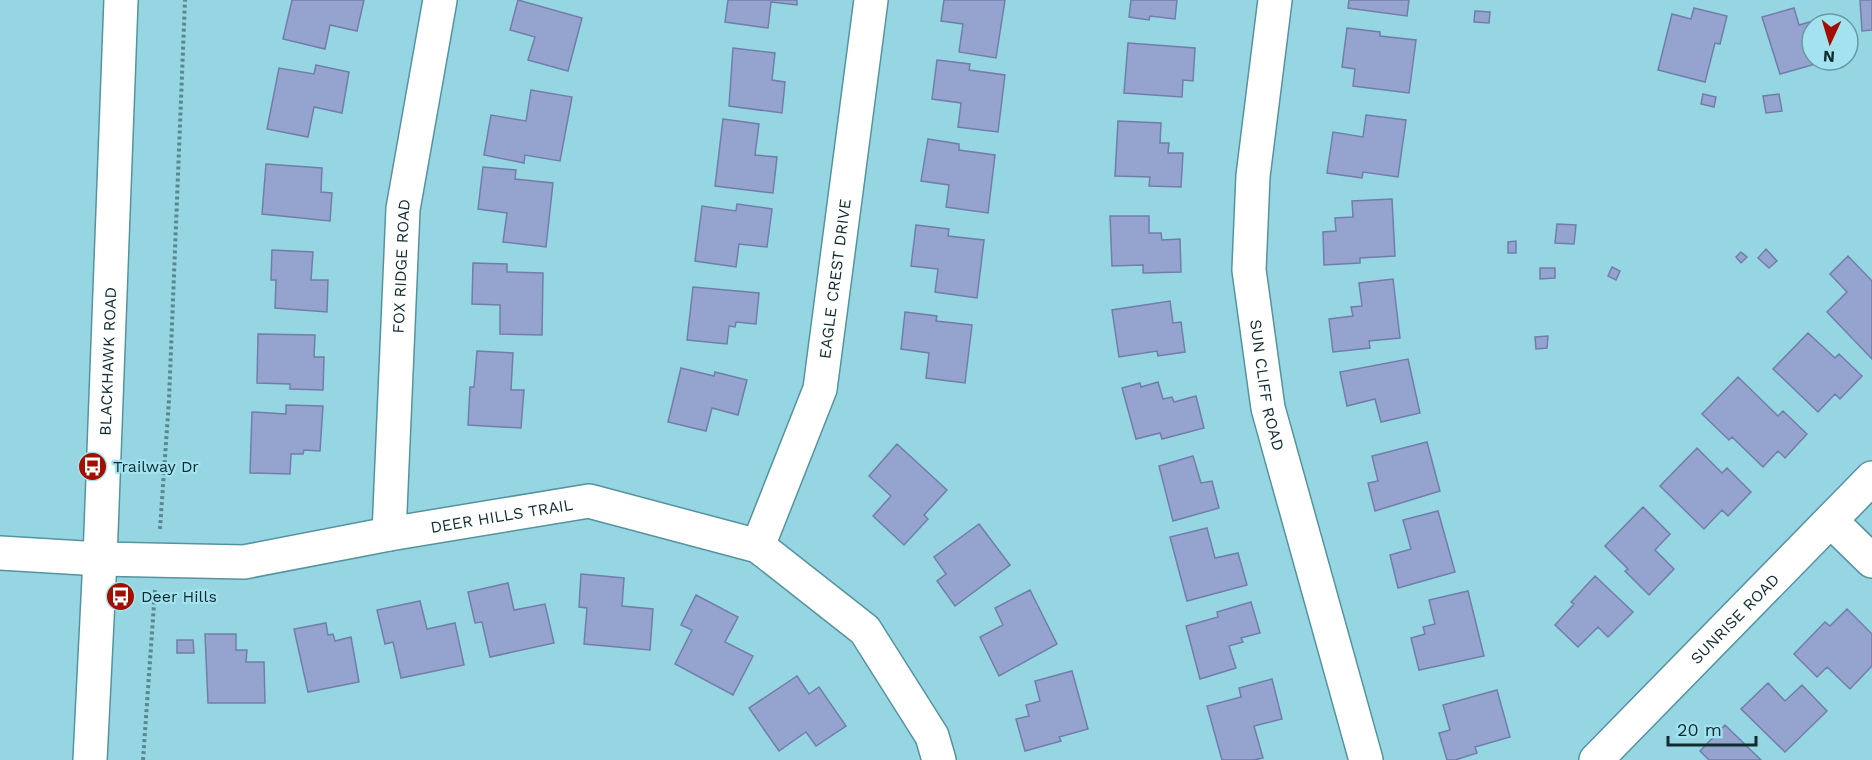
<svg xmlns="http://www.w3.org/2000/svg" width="1872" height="760" font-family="'Work Sans',sans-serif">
<rect width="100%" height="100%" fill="#96d6e2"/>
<path fill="#95a3cf" stroke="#717ea9" stroke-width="1.5" d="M 292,0 L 364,0 L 357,31 L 330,25 L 325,49 L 283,39 Z
M 518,0 L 582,18 L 568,71 L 528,60 L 535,37 L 510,30 Z
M 728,0 L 797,0 L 797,5 L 771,2 L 768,28 L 725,22 Z
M 944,0 L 1005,0 L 996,58 L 959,52 L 963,24 L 941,21 Z
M 1131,0 L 1177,0 L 1175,19 L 1150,16 L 1149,20 L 1129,17 Z
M 1349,0 L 1409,0 L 1407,16 L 1348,8 Z
M 1860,0 L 1872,0 L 1872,30 L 1862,31 Z
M 1694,8 L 1727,16 L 1720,44 L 1715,43 L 1705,82 L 1658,70 L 1672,14 L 1691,19 Z
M 1794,8 L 1799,25 L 1831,16 L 1834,24 L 1812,24 L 1812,60 L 1826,61 L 1780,74 L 1762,17 Z
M 1475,11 L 1490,12 L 1489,23 L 1474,22 Z
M 1347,28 L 1380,32 L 1380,36 L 1416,40 L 1409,93 L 1353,86 L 1355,69 L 1342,67 Z
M 1128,43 L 1195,48 L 1193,81 L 1183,80 L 1182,97 L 1124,93 Z
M 733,48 L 775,53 L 772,80 L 785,82 L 782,113 L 729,106 Z
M 937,60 L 970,64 L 969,70 L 1005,75 L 998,132 L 958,127 L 961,103 L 932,99 Z
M 316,65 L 349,72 L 342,113 L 314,107 L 308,137 L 267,129 L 279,68 L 314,74 Z
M 531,90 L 572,97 L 560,161 L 525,155 L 524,163 L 484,155 L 491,115 L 526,121 Z
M 1703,94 L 1716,97 L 1714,107 L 1701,104 Z
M 1779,94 L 1782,111 L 1766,113 L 1763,96 Z
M 1366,115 L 1406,120 L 1398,177 L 1363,172 L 1362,178 L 1327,173 L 1333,132 L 1363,137 Z
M 723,119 L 759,124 L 755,155 L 777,157 L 773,193 L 715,186 Z
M 1118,121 L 1161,123 L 1160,143 L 1169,143 L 1168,153 L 1183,153 L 1181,187 L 1149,186 L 1150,177 L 1115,176 Z
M 928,139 L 959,144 L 959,150 L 995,155 L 988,213 L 946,207 L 949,185 L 921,181 Z
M 266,164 L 322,168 L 321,192 L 332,193 L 330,221 L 262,214 Z
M 483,167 L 516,170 L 515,179 L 553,183 L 546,247 L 503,242 L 507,213 L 478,209 Z
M 1392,199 L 1395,256 L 1360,258 L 1360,263 L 1324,265 L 1323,232 L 1336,231 L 1335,218 L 1353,217 L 1352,201 Z
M 737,204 L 772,209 L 767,247 L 739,244 L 736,267 L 695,261 L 702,206 L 736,211 Z
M 1110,216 L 1149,216 L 1149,233 L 1161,233 L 1162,240 L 1180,239 L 1181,272 L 1143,273 L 1143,265 L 1112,266 Z
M 1557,224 L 1576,225 L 1574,244 L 1555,243 Z
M 916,225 L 949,229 L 948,236 L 984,240 L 977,298 L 935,292 L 938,269 L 911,266 Z
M 1516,241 L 1516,253 L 1508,253 L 1508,242 Z
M 1766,249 L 1777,261 L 1769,268 L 1758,258 Z
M 272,250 L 313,252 L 311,280 L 328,280 L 327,312 L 275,308 L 276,280 L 271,280 Z
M 1741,252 L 1747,257 L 1741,263 L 1736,257 Z
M 1848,256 L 1872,281 L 1872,359 L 1827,312 L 1847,292 L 1830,274 Z
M 473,263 L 507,264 L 507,272 L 543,273 L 542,335 L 500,334 L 500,305 L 472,304 Z
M 1612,267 L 1620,271 L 1616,280 L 1608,276 Z
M 1540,268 L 1555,268 L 1555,278 L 1540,279 Z
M 1393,279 L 1400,338 L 1369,341 L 1370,348 L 1333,352 L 1329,319 L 1353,316 L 1351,307 L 1362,306 L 1359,283 Z
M 693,287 L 759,293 L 756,324 L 736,322 L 735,327 L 729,326 L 727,344 L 687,340 Z
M 1170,301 L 1173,323 L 1181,322 L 1185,352 L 1158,356 L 1157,351 L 1119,357 L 1112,310 Z
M 905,312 L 937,316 L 936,321 L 972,325 L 965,383 L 926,378 L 929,353 L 901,349 Z
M 1808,333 L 1835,358 L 1839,354 L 1862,376 L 1840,399 L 1835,394 L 1818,412 L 1773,369 Z
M 258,334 L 315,335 L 314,357 L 324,357 L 323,390 L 290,389 L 290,384 L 257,383 Z
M 1548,336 L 1547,348 L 1536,349 L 1535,337 Z
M 477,351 L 513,353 L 511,390 L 524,390 L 521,428 L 468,425 L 470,387 L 474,387 Z
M 1408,359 L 1420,413 L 1381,422 L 1375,399 L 1347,406 L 1340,372 Z
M 681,368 L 714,376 L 715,372 L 747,380 L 738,415 L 712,408 L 706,431 L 668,422 Z
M 1738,377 L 1778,416 L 1783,411 L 1807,434 L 1785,458 L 1778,451 L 1763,467 L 1732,437 L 1729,440 L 1702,414 Z
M 1158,382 L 1163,399 L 1172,397 L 1174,402 L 1196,396 L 1204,428 L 1162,439 L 1160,433 L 1136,439 L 1122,388 L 1140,383 L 1141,387 Z
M 286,405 L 323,406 L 320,451 L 304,450 L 303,454 L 291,454 L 290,474 L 250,473 L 252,412 L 286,414 Z
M 1427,442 L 1440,491 L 1375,511 L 1368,483 L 1378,481 L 1372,456 Z
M 897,444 L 947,490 L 924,515 L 928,519 L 904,545 L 873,516 L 891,496 L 869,476 Z
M 1697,448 L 1722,473 L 1727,468 L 1751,492 L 1728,516 L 1722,510 L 1704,529 L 1660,486 Z
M 1193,456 L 1201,483 L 1212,481 L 1219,508 L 1173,521 L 1159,466 Z
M 1643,507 L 1670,534 L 1655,550 L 1674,569 L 1649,595 L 1625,571 L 1628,569 L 1605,546 Z
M 1438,511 L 1455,572 L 1398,588 L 1390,555 L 1411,549 L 1403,520 Z
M 979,524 L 1010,565 L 955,606 L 937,581 L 946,574 L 934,557 Z
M 1207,528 L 1215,558 L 1238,553 L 1247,585 L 1187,601 L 1170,537 Z
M 581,574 L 624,578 L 622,606 L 653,609 L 650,650 L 584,644 L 587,608 L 579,607 Z
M 1595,576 L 1633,612 L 1608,637 L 1598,627 L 1578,647 L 1555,625 L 1574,604 L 1571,602 Z
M 508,583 L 514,610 L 545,604 L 554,643 L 490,657 L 482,622 L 475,623 L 468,592 Z
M 1030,590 L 1057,644 L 999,676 L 980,637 L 1003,625 L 995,608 Z
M 1468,591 L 1484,656 L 1419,670 L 1411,638 L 1425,634 L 1423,627 L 1435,624 L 1429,600 Z
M 696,595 L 738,617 L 725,642 L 753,656 L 733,695 L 675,664 L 692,630 L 681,625 Z
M 420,601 L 427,629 L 455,623 L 464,665 L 401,678 L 393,642 L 385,644 L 377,610 Z
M 1251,602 L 1260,633 L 1241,638 L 1243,642 L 1229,646 L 1236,668 L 1200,679 L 1186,626 L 1218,617 L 1217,612 Z
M 1847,609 L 1872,634 L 1872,666 L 1850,689 L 1827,667 L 1817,677 L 1794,654 L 1825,622 L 1830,626 Z
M 326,623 L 328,635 L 333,634 L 335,641 L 351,637 L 359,682 L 308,692 L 294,629 Z
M 205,634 L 236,634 L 236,650 L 247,650 L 246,662 L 264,662 L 265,703 L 208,703 Z
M 177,640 L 193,640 L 194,653 L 177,653 Z
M 1072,671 L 1088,729 L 1059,737 L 1061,741 L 1025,751 L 1016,719 L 1029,716 L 1026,705 L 1040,701 L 1035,681 Z
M 797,676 L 809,694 L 819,687 L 846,726 L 816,746 L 806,732 L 779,751 L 749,708 Z
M 1272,679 L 1282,719 L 1254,726 L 1263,758 L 1254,760 L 1222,760 L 1207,706 L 1241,697 L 1239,688 Z
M 1768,683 L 1785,701 L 1802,685 L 1827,711 L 1785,752 L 1741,709 Z
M 1497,690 L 1510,737 L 1475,747 L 1477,753 L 1455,760 L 1447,760 L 1439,733 L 1450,730 L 1443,705 Z
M 1725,725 L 1761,760 L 1709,760 L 1700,751 Z"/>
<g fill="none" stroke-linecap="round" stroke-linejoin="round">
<defs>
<g id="minor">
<path id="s1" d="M 1275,0 L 1253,176 L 1249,270 L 1268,408 L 1366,760"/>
<path d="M 1831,521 L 1872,561"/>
<path id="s2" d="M 389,534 L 403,209 L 440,0"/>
<path id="s3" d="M 758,546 L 820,389 L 871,0"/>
<path id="s4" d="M 0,553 L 100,559 L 244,562 L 389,534 L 589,501 L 758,546 L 865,630 L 932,736 L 939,760"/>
<path id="s5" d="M 90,760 L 100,559 L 121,0"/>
<path id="s6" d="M 1596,760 L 1872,478"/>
</g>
</defs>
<use href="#minor" stroke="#55939f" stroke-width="36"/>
<path stroke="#598890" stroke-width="4" stroke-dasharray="3 3" stroke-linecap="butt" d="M 160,529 L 169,400 L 185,0
M 143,760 L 155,590"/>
<use href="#minor" stroke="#fff" stroke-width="33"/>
</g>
<defs>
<symbol id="bus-disc" viewBox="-11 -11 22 22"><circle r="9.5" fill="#a30e00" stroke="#a3e3f0"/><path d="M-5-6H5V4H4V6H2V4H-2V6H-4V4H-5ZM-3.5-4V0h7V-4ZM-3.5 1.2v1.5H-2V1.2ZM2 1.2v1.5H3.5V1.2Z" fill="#fff"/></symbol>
</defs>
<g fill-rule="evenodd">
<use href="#bus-disc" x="76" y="450" width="33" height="33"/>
<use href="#bus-disc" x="104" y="580" width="33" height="33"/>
</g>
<g text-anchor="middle" stroke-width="4.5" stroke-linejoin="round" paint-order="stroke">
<g font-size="16" fill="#112c30" stroke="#a3e3f0">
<text dy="6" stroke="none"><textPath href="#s2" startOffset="268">FOX RIDGE ROAD</textPath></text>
<text dy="6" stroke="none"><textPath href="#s3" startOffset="280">EAGLE CREST DRIVE</textPath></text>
<text dy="6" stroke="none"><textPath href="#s5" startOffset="399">BLACKHAWK ROAD</textPath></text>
<text dy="6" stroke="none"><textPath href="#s1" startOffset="388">SUN CLIFF ROAD</textPath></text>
<text dy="6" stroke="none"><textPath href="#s4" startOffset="506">DEER HILLS TRAIL</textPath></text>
<text dy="6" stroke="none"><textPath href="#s6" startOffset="198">SUNRISE ROAD</textPath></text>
</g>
<g font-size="16" fill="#112c30" stroke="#a3e3f0" text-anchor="start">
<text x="113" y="472">Trailway Dr</text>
<text x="141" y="602">Deer Hills</text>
</g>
</g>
<g transform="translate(1830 42) rotate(184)"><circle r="28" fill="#a3e3f0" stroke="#699aa3" stroke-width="1.5"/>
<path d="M0-4.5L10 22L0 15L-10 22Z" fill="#a30e00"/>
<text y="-9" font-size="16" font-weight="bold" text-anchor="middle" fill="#112c30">N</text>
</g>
<path d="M1668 736v9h88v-9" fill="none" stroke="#112c30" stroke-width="3"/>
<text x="1677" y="736" font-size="18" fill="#112c30" stroke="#a3e3f0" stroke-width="4.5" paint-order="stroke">20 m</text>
</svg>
